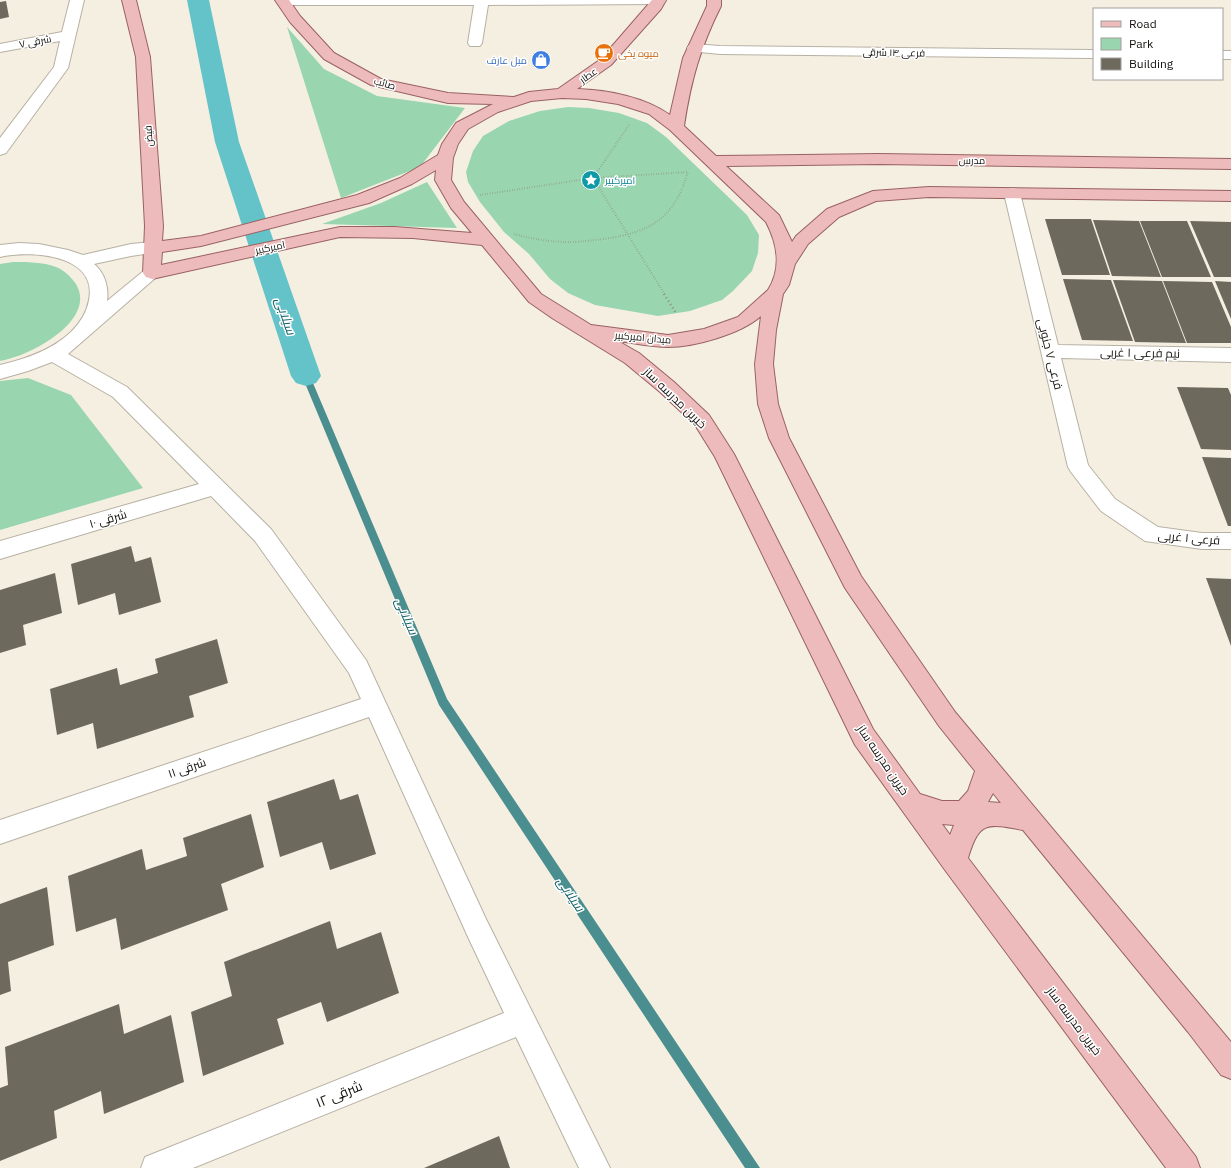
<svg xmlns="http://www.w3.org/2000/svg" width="1231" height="1168" font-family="'IBM Plex Sans',Cairo,sans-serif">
<rect width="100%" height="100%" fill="#f5efe1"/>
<path fill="#99d5af" d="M 287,27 L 324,69 L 377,96 L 465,108 L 420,167 L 341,198 Z
M 568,107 L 589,108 L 619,113 L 647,123 L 666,137 L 747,215 L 759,235 L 758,253 L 752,271 L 733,291 L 722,300 L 690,311 L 658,316 L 595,305 L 568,293 L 550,279 L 529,254 L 504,232 L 480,202 L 468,182 L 466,172 L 473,151 L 483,136 L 509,121 L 540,111 Z
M 427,182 L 457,228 L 322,224 L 381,203 Z
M 13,262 C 28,262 42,262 56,267 C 64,270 71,277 76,284 C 98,321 28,357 0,361 L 0,264 Z
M 28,378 L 71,395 L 143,488 L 0,530 L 0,381 Z"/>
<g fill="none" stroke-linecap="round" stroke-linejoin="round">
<path fill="#4b8e90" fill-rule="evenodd" d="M 306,373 L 310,376 L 447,699 L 760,1168 L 745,1168 L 439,705 L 302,376 Z"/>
<path fill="#63c3c8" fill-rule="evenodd" d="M 187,0 L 209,0 L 239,142 L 321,376 L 316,383 L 306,386 L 296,383 L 291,376 L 215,142 Z"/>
</g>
<path fill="#6e695d" d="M 6,1 L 9,17 L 0,19 L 0,2 Z
M 1045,219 L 1091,219 L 1110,275 L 1062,275 Z
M 1093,220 L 1139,221 L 1161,277 L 1112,276 Z
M 1140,221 L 1187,221 L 1211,277 L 1162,277 Z
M 1190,221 L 1231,222 L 1231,277 L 1214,277 Z
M 1063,279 L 1111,280 L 1133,341 L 1082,340 Z
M 1113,280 L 1162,281 L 1186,343 L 1135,342 Z
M 1163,281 L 1212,282 L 1231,327 L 1231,343 L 1187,343 Z
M 1215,281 L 1231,282 L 1231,319 Z
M 1177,387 L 1228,388 L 1231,395 L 1231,450 L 1201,449 Z
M 1202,457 L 1231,458 L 1231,526 L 1228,526 Z
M 131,546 L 135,562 L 151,557 L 161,602 L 119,615 L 115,593 L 78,605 L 71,564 Z
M 55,573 L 62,613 L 23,625 L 26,645 L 0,653 L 0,590 Z
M 1206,578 L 1231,579 L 1231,646 Z
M 217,639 L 228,683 L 189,696 L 194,717 L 97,749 L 93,723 L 57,735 L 50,689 L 117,668 L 120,685 L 158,673 L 155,659 Z
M 334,779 L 340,800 L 358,794 L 376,854 L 330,870 L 322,842 L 280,857 L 267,802 Z
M 251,814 L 264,867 L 221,884 L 228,910 L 121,950 L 116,918 L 76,932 L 68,876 L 142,849 L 146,870 L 187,856 L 183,838 Z
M 47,887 L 54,945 L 8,962 L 11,991 L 0,995 L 0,904 Z
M 330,921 L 337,949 L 381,932 L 399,993 L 327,1022 L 321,1002 L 277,1019 L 284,1044 L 203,1076 L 191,1012 L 232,996 L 224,962 Z
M 119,1004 L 124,1034 L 171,1015 L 184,1082 L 104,1114 L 101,1091 L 54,1111 L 57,1138 L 0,1161 L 0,1088 L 8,1085 L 5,1047 Z
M 499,1136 L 510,1168 L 424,1168 Z"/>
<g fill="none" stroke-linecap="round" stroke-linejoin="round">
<defs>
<path id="minor" d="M 70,0 L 84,0 L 68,68 L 6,153 L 0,155 L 0,138 L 54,67 L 60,41 L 0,52 L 0,44 L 62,32 Z
M 277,0 L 666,0 L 664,3 L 659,4 L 488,5 L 482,43 L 480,46 L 470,46 L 468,43 L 474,5 L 283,5 L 278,4 Z
M 694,44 L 720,46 L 1094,50 L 1094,58 L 720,54 L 689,51 L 687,48 L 689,45 Z
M 1222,51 L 1231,51 L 1231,59 L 1222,59 Z
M 1012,188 L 1018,189 L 1020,193 L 1058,345 L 1231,348 L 1231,362 L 1061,358 L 1088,465 L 1115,499 L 1158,527 L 1202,533 L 1231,533 L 1231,549 L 1202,549 L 1145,541 L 1101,511 L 1071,472 L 1068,467 L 1004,193 L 1006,189 Z
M 152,242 L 158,244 L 161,248 L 158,252 L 131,256 L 94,264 C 105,273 109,288 107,301 L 146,269 L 152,267 L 158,269 L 161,273 L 68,354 L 127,387 L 271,529 L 366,660 L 486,919 L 610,1168 L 579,1168 L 516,1037 L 193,1168 L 141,1168 L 145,1157 L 504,1013 L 468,937 L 369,717 L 0,844 L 0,820 L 361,699 L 349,673 L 255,541 L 211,496 L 0,559 L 0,541 L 199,484 L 113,397 L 52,362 L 28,371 L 0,379 L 0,365 C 26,359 52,350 71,332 C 80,323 87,312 89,300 C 98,254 30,250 0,257 L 0,245 L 19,243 L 39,244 L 68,250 L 83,255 L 131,244 Z"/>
<path id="major" d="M 122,0 L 136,0 L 150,57 L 163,226 L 162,241 L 201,236 L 357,195 L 400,178 L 438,155 L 442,144 L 456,123 L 493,104 L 448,103 L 371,85 L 324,59 L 290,22 L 275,0 L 289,0 L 300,16 L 334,53 L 381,79 L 448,93 L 514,97 L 529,92 L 558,89 L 601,59 L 652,0 L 666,0 L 661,9 L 611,65 L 577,89 C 608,90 645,97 670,115 L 683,58 L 707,6 L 707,0 L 721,0 L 721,6 C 700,48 691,80 684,126 L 716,156 L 879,154 L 1231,159 L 1231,169 L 879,164 L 726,166 L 779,215 L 792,242 L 796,236 L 827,209 L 873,191 L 929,187 L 1231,191 L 1231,201 L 929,197 L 876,201 L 839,217 L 808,244 L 795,264 L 789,285 L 783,294 L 776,330 L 773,364 L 778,404 L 789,438 L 861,576 L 955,712 L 1231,1042 L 1231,1079 L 1221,1075 L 1188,1032 L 1023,830 C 987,823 979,821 968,858 L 1196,1157 L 1200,1168 L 1166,1168 L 945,870 L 855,745 L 715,457 L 695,425 L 660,392 L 625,363 L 552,318 L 529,302 L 482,245 L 413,238 L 340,237 L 152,279 L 146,277 L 143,273 L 145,226 L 136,57 ZM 562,98 L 586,99 L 618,104 L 649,114 L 670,130 L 766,222 C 777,243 782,268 768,290 L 738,317 L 704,329 L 668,335 L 591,325 L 541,294 L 464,202 L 451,180 L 453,158 L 458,144 L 468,129 L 498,112 L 531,101 ZM 436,170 L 435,180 L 451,208 L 472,233 L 395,227 L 340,227 L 161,265 L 162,252 L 201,246 L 369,203 L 412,184 ZM 761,316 L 755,364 L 758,404 L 769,438 L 845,588 L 939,726 L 975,771 L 968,791 L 959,801 L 942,801 L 920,794 L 873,729 L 734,454 L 709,415 L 674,382 L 639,353 L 618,341 C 634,343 651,347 668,347 C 694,347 741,334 761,316 ZM 993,793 L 1001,803 L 988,802 ZM 942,824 L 954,825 L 950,835 Z"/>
</defs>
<use href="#minor" stroke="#b7b1a4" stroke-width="2"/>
<use href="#major" stroke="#996260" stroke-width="2"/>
<path stroke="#938e85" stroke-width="2" stroke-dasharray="0.5 2" stroke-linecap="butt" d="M 629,125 L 593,178 L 665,295
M 480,195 L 593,178 L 688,172
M 514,234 C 550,243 567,244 604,239 C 651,232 674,219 688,172"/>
<path stroke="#938e85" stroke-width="2.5" stroke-dasharray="1 3" stroke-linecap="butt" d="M 664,294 L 676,313"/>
<use href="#minor" fill="#fff" fill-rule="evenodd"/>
<use href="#major" fill="#edbbbb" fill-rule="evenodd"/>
</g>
<defs>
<symbol id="cafe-disc" viewBox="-11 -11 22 22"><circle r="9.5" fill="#e8710a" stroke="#fff"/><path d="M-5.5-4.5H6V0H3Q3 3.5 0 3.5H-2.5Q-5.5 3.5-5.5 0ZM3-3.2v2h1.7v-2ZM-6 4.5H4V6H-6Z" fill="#fff"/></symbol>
<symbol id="shop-disc" viewBox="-11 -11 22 22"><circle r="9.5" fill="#3f7fe0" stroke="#fff"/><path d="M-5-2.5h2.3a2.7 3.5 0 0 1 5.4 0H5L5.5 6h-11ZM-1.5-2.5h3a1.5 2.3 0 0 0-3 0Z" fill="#fff"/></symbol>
<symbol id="sight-disc" viewBox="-11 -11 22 22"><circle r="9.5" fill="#0f9aa8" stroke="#fff"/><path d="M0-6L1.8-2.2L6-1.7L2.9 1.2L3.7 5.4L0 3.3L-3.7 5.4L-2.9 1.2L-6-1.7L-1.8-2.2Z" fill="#fff"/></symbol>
</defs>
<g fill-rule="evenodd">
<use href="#cafe-disc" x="593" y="42" width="22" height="22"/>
<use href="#shop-disc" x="530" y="49" width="22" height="22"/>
<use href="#sight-disc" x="580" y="169" width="22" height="22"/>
</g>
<g text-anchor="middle" stroke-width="3" stroke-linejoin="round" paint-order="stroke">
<g font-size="10" fill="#13110d" stroke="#fff">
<text transform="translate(35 41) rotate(-11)" y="4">۷ شرقی</text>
<text transform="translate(894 52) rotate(1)" y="4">فرعی ۱۴ شرقی</text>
<text transform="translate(588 75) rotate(-35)" y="4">عطار</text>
<text transform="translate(385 83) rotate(16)" y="4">صائب</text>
<text transform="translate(148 136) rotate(-94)" y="4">فیض</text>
<text transform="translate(972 160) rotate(1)" y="4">مدرس</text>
<text transform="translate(270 247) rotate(-12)" y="4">امیرکبیر</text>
<text transform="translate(643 337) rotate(5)" y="4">میدان امیرکبیر</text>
</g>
<g font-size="10" fill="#c56008" stroke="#fff" text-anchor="start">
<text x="618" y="57">میوه یخی</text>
</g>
<g font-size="10" fill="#366cbe" stroke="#fff" text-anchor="end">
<text x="527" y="64">مبل عارف</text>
</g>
<g font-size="10" fill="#0d838f" stroke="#fff" text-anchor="start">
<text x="605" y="184">امیرکبیر</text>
</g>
<g font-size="12" fill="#13110d" stroke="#fff">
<text transform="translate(1140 353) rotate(1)" y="4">نیم فرعی ۱ غربی</text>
<text transform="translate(1050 354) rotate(76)" y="4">فرعی ۷ جنوبی</text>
<text transform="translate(675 398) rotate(44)" y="4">خیرین مدرسه ساز</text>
<text transform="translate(108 519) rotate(-16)" y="4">۱۰ شرقی</text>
<text transform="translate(1189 538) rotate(5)" y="4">فرعی ۱ غربی</text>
<text transform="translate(883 760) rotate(56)" y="4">خیرین مدرسه ساز</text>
<text transform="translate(187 768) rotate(-19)" y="4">۱۱ شرقی</text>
<text transform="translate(1074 1021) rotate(53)" y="4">خیرین مدرسه ساز</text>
</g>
<g font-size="13" font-style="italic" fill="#106266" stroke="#fff">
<text transform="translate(286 316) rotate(71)" y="5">سیلابی</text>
<text transform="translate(407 616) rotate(67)" y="5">سیلابی</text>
<text transform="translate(571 894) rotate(56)" y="5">سیلابی</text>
</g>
<g font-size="14" fill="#13110d" stroke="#fff">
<text transform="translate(339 1094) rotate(-22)" y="5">۱۲ شرقی</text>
</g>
</g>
<rect x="1093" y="8" width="130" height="72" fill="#ffffff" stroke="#a1a09e"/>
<rect x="1101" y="21" width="20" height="6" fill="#edbbbb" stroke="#a1a09e"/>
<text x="1129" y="28" font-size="12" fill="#13110d">Road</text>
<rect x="1101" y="38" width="20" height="12" fill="#99d5af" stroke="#a1a09e"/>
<text x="1129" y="48" font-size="12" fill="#13110d">Park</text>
<rect x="1101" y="58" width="20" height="12" fill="#6e695d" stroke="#a1a09e"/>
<text x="1129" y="68" font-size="12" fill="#13110d">Building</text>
</svg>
